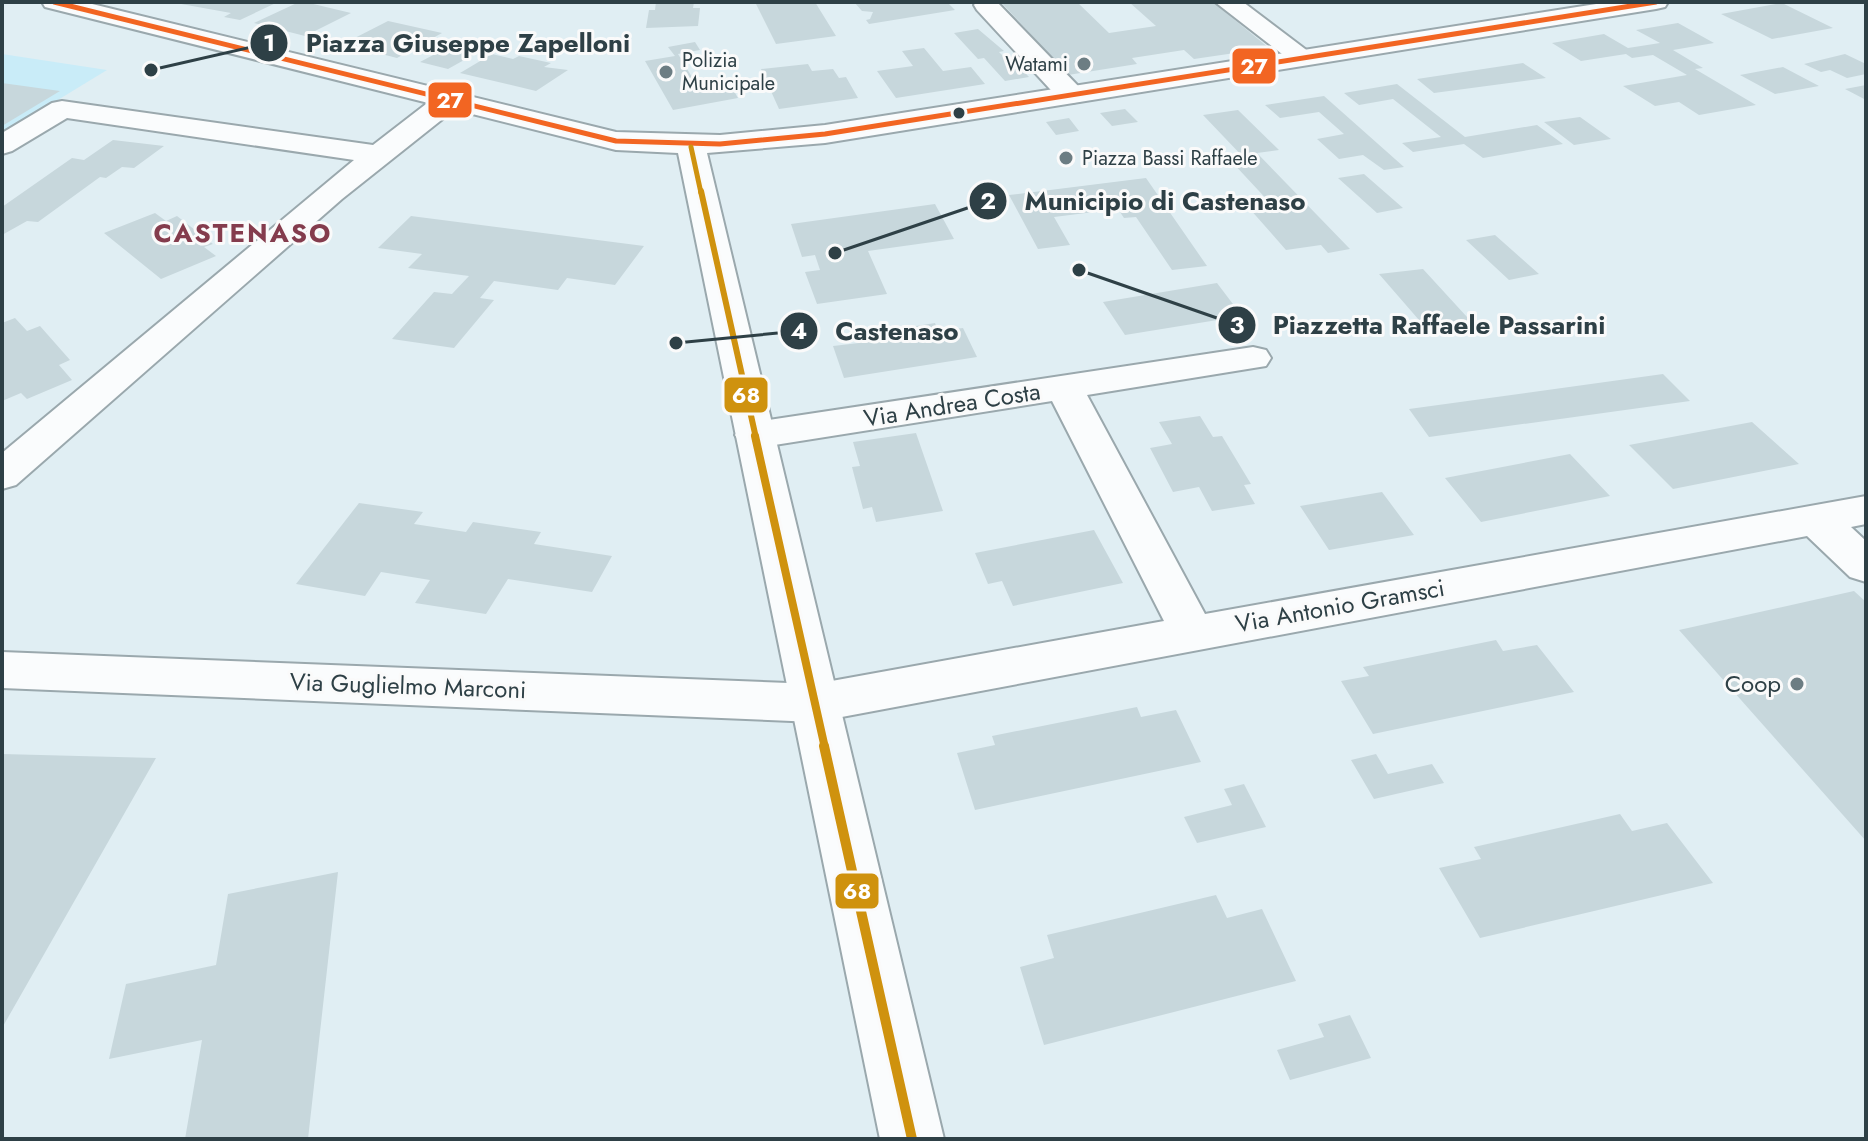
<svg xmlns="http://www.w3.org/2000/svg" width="1868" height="1141" font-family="Jost,sans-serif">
<rect width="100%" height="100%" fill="#e0eef3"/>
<path fill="#c9ecf8" d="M 2,54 L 107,70 L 2,134 Z"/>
<path fill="#c7d7dc" d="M 170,2 L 278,2 L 240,20 L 224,17 L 231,13 Z
M 299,2 L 305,2 L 351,13 L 305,36 L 254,23 Z
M 656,2 L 694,2 L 693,8 L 700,8 L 698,26 L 646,28 L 649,10 L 655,10 Z
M 755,2 L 815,2 L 836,36 L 776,44 Z
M 854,2 L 947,2 L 955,10 L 869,24 L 866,20 L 870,19 L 873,12 L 862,11 Z
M 1001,2 L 1077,2 L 1109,33 L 1156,26 L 1129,2 L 1213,2 L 1269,48 L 1194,59 L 1184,50 L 1132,58 L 1137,64 L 1068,75 Z
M 1782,3 L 1833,28 L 1772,39 L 1721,14 Z
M 388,21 L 442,33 L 397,58 L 343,44 Z
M 1678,23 L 1714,43 L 1673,50 L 1703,68 L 1695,69 L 1756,105 L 1699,115 L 1679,102 L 1655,106 L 1623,86 L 1687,75 L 1653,55 L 1632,58 L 1626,54 L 1581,61 L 1552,43 L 1604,34 L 1628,48 L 1660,43 L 1636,30 Z
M 978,29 L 1004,51 L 999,52 L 1007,60 L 1013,60 L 1029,77 L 1005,81 L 984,58 L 978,59 L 954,33 Z
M 471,40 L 491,45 L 448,69 L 420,62 L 437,53 L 444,55 Z
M 695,42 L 700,50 L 678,54 L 701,92 L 731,86 L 738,98 L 673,110 L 645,61 L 675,56 L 668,47 Z
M 924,48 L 943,71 L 971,67 L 985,84 L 896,98 L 877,71 L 913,66 L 902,51 Z
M 492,54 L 513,59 L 519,56 L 551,63 L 544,67 L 568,70 L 536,91 L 460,73 Z
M 1845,54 L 1866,64 L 1866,74 L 1847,78 L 1830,70 L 1821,72 L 1804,64 Z
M 1523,63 L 1546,78 L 1434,93 L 1417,79 Z
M 808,64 L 812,71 L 833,69 L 839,78 L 846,77 L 858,98 L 779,109 L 761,69 Z
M 1783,67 L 1819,86 L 1775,94 L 1740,75 Z
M 2,83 L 60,91 L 2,126 Z
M 1397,84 L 1465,137 L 1537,125 L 1563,144 L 1483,158 L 1464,144 L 1413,152 L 1402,143 L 1441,137 L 1393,99 L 1359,105 L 1344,93 Z
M 1866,85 L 1866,100 L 1845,89 Z
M 1324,96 L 1404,167 L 1384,170 L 1363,155 L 1339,159 L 1317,139 L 1344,134 L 1319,112 L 1280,118 L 1265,105 Z
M 1125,109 L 1138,122 L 1112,126 L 1100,113 Z
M 1238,110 L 1279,150 L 1257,153 L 1350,249 L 1328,253 L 1321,245 L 1286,250 L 1249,208 L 1272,205 L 1231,161 L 1245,159 L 1203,115 Z
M 1580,117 L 1611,139 L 1574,145 L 1544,122 Z
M 1069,118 L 1079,131 L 1056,135 L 1046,122 Z
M 113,140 L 164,146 L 134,168 L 122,167 L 106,178 L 100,177 L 38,222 L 27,221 L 2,235 L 2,207 L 72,158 L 84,160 Z
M 1364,174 L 1403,208 L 1377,213 L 1338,178 Z
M 1146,178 L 1207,266 L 1172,270 L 1136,217 L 1124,218 L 1118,209 L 1054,217 L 1070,245 L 1038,249 L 1009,195 Z
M 935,204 L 954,239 L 868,251 L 887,294 L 817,304 L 805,272 L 820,270 L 815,255 L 802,257 L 791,224 Z
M 155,213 L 166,221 L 177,216 L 213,244 L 204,247 L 216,256 L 161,279 L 104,233 Z
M 411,216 L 644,246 L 615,285 L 567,278 L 558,290 L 494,281 L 480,298 L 494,300 L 454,348 L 392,339 L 434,292 L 452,294 L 469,276 L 408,268 L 422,254 L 378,248 Z
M 1495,235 L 1539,274 L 1509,280 L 1466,240 Z
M 1423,269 L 1478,329 L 1432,335 L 1379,274 Z
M 1217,283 L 1242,316 L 1125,335 L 1103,302 Z
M 15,318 L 27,331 L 40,326 L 70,360 L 59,365 L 72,380 L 27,399 L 21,393 L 2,401 L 2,323 Z
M 935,323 L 938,331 L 963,328 L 977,357 L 844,378 L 833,346 L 859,343 L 856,336 Z
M 1663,374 L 1690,401 L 1429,437 L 1409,409 Z
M 1200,416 L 1213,437 L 1222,436 L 1251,484 L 1244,485 L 1255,504 L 1212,511 L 1199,487 L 1173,492 L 1150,448 L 1172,444 L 1159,422 Z
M 1752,422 L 1799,464 L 1673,489 L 1629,445 Z
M 916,433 L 943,511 L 876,522 L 872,507 L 863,509 L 852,467 L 860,466 L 853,442 Z
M 1570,454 L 1610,496 L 1481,522 L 1445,478 Z
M 1382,492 L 1414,535 L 1329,550 L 1300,506 Z
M 359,503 L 423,512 L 414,524 L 466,532 L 473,522 L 541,532 L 534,544 L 612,556 L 592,592 L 508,579 L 486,614 L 415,603 L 430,580 L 381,572 L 365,596 L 296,584 Z
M 1094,530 L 1123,583 L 1013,606 L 1002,581 L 988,584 L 975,553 Z
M 1854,591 L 1866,602 L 1866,841 L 1679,630 Z
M 1496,640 L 1503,651 L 1537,645 L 1574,692 L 1373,734 L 1341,681 L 1369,676 L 1363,667 Z
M 1137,707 L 1141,717 L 1176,710 L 1201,762 L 975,810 L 957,753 L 995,745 L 992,736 Z
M 2,754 L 156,758 L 2,1028 Z
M 1376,754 L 1388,774 L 1432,764 L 1444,783 L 1374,799 L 1351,760 Z
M 1244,784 L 1266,827 L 1197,843 L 1184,817 L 1232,805 L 1224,789 Z
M 1620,814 L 1632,831 L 1667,823 L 1713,883 L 1480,938 L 1439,868 L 1481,859 L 1474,847 Z
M 338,872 L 308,1139 L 185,1139 L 202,1040 L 109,1059 L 126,984 L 216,965 L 228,894 Z
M 1216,895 L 1227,918 L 1262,909 L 1296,981 L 1044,1045 L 1020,967 L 1054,958 L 1047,935 Z
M 1350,1015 L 1371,1058 L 1290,1080 L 1277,1050 L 1324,1037 L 1318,1024 Z"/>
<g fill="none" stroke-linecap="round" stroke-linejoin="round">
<defs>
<path id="street" d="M 976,2 L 997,2 L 1081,89 L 1085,95 L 1081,101 L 1071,103 L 1061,101 L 977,10 L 974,5 Z
M 1215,2 L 1243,2 L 1317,58 L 1313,64 L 1295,64 Z
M 449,92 L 459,94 L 463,100 L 459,106 L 342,199 L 16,485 L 2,489 L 2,453 L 354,160 L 67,118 L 12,151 L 2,154 L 2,133 L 52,103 L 62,101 L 373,145 L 439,94 Z
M 1253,347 L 1266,350 L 1271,358 L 1266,366 L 1087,395 L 1205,614 L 1866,496 L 1866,524 L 1851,527 L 1866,541 L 1866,582 L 1850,577 L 1807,536 L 815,722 L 2,688 L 2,652 L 815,684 L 1164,621 L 1052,401 L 755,448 L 741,444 L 735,435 L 741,426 L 755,422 Z"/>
<path id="secondary" d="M 42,2 L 84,2 L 616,132 L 720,135 L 825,125 L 1609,2 L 1668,2 L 1665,7 L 1656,9 L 825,143 L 707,153 L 944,1139 L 880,1139 L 678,153 L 616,150 L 45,7 Z"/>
</defs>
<use href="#street" stroke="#9aa8ad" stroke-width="4"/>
<use href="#secondary" stroke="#9aa8ad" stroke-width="4"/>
<use href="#street" fill="#fafcfd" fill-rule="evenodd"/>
<use href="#secondary" fill="#fafcfd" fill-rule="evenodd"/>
<defs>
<path id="bus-1" d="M 54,2 L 616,141 L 720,144 L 825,134 L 1656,2"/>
<path id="bus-2-far3" d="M 691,147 L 701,193"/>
<path id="bus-2-far2" d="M 701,191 L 756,438"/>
<path id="bus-2-far1" d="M 755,436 L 825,748"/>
<path id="bus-2" d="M 824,746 L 912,1139"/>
</defs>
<use href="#bus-1" stroke="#fafafa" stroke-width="9"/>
<use href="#bus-2-far3" stroke="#fafafa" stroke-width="9"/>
<use href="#bus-2-far2" stroke="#fafafa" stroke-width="11"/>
<use href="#bus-2-far1" stroke="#fafafa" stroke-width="14"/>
<use href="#bus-2" stroke="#fafafa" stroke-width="16"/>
<use href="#bus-1" stroke="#f26522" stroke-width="5"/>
<use href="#bus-2-far3" stroke="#cf920e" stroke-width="5"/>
<use href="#bus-2-far2" stroke="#cf920e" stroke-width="6"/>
<use href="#bus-2-far1" stroke="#cf920e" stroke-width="8"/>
<use href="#bus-2" stroke="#cf920e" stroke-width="10"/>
</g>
<g fill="#6c7d83" stroke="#fafafa" stroke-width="3">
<circle cx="1084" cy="64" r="8"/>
<circle cx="666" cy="72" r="8"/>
<circle cx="1066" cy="158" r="8"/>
<circle cx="1797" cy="684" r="8"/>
</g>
<circle fill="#2e4046" stroke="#fafafa" stroke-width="3" cx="959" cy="113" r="7"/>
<g text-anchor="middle" stroke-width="6" stroke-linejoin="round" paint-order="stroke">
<g font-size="20" fill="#2e4046" stroke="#fafafa" text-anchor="start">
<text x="682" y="67">Polizia<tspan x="682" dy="23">Municipale</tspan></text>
<text x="1068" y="71" text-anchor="end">Watami</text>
<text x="1082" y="165">Piazza Bassi Raffaele</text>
</g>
<g font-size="24" fill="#2e4046" stroke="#fafafa">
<text transform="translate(952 405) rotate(-9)" y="8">Via Andrea Costa</text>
<text transform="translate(1340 606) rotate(-10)" y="8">Via Antonio Gramsci</text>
<text transform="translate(408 686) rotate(2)" y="8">Via Guglielmo Marconi</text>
</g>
<g font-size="24" fill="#2e4046" stroke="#fafafa" text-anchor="end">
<text x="1781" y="692">Coop</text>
</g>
<g font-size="26" font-weight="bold" letter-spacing="2" fill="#843c4d" stroke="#fafafa">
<text x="243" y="242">CASTENASO</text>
</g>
</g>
<path fill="none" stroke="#2e4046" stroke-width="3" d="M151 70L269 43M835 253L988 201M1079 270L1237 325M676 343L799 331"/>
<g fill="#2e4046" stroke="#fafafa" stroke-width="3">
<circle cx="151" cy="70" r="8"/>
<circle cx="835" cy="253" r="8"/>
<circle cx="1079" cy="270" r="8"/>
<circle cx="676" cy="343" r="8"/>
<circle cx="269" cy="43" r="20"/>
<circle cx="988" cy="201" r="20"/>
<circle cx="1237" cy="325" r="20"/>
<circle cx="799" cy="331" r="20"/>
</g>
<g font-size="24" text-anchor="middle" font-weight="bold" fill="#fff">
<text x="269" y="51">1</text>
<text x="988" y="209">2</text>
<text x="1237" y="333">3</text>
<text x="799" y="339">4</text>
</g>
<g font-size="26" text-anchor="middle" font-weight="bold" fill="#2e4046" stroke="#fafafa" stroke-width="6" stroke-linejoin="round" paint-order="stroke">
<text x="468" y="52">Piazza Giuseppe Zapelloni</text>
<text x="1165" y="210">Municipio di Castenaso</text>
<text x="1439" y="334">Piazzetta Raffaele Passarini</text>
<text x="897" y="340">Castenaso</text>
</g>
<g stroke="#fafafa" stroke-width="3">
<rect x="1231" y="47" width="46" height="38" rx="8" fill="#f26522"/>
<rect x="427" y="81" width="46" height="38" rx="8" fill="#f26522"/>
<rect x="723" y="376" width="46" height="38" rx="8" fill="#cf920e"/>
<rect x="834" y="872" width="46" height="38" rx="8" fill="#cf920e"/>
</g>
<g font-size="22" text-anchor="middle" font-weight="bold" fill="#fff">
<text x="1254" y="74">27</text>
<text x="450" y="108">27</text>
<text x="746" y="403">68</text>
<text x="857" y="899">68</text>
</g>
<rect width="1868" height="1141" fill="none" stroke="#2e4046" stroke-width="8"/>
</svg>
